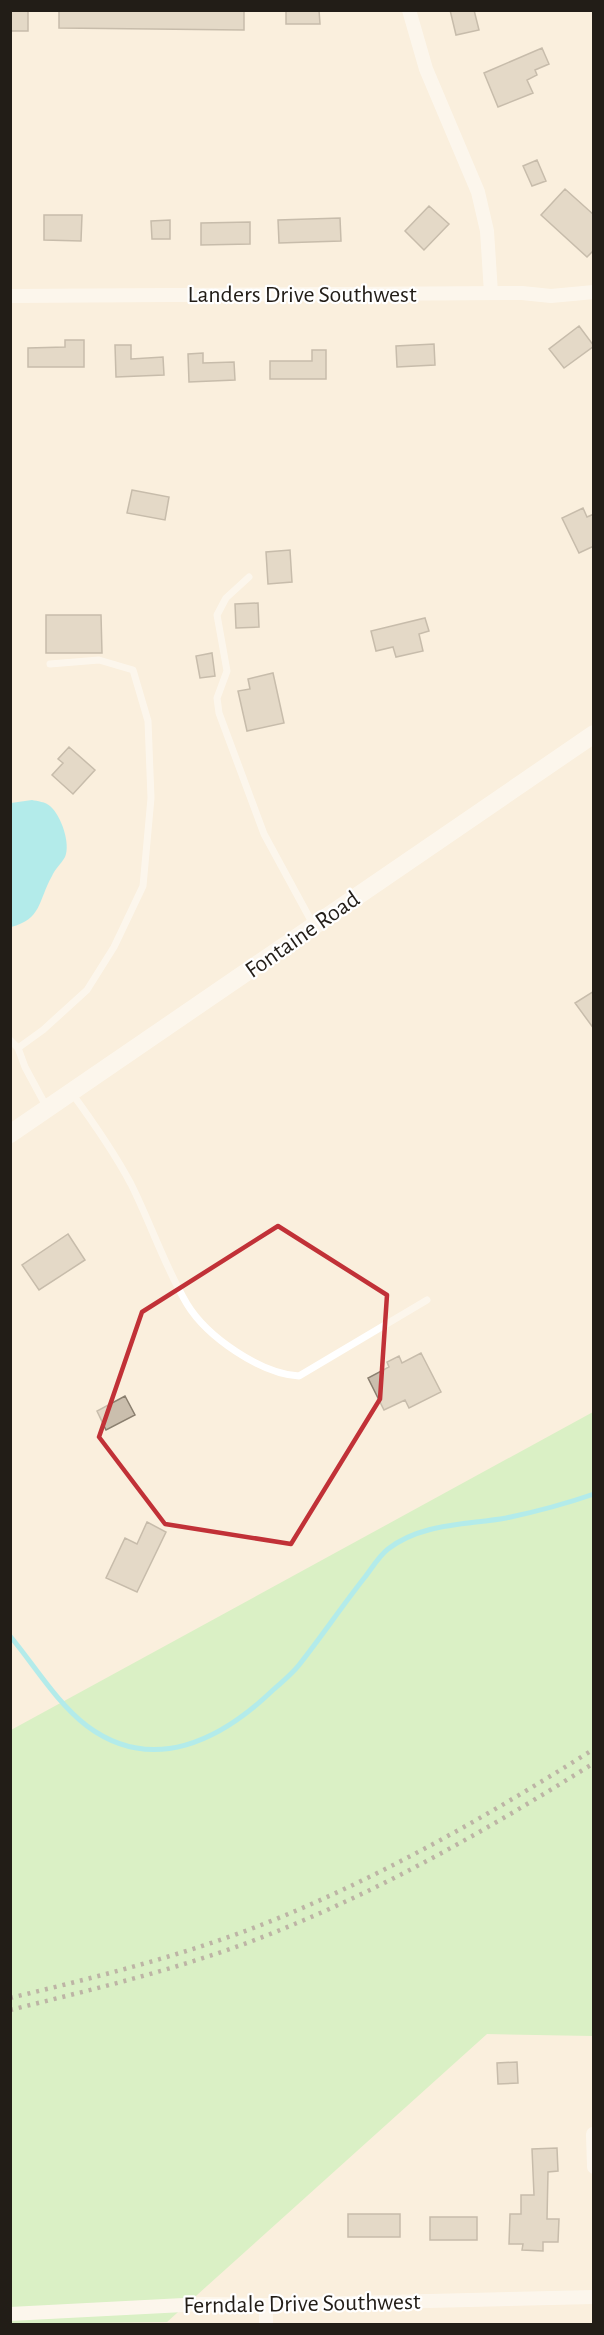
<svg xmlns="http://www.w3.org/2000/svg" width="604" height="2335" font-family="'Alegreya Sans',sans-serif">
<rect width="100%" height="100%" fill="#faefdd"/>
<path fill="#b3f2a8" d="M 593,1412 L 593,2036 L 487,2034 L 167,2322 L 11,2324 L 11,1730 Z"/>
<path fill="#5ee7fb" d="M 32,800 C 37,801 46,802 50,806 C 61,815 71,844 65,857 C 61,864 55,869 52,876 C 38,901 42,919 11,927 L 11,803 Z"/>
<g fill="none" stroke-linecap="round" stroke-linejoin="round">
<path stroke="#5ee7fb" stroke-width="5" d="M 10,1636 C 35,1666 56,1702 87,1726 C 153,1775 221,1740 273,1690 C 282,1682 292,1674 299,1665 C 322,1636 342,1606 365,1577 C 372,1568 379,1556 388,1549 C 422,1523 466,1525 506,1518 C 535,1512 565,1504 594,1494"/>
</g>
<path fill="#cabead" stroke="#8a7f6f" stroke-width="1.5" d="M 10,10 L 28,10 L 28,31 L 10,31 Z
M 59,10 L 244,10 L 244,30 L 59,28 Z
M 286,10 L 319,10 L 320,24 L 286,24 Z
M 450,10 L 474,10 L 479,30 L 456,35 Z
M 542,48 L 549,64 L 535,70 L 537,75 L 527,80 L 533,93 L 498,107 L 484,73 Z
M 537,160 L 546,181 L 532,186 L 523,166 Z
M 565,189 L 594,215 L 594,250 L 587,257 L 541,215 Z
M 429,206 L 449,224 L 424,250 L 405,231 Z
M 44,215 L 82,215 L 81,241 L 44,240 Z
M 340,218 L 341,241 L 279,243 L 278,220 Z
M 170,220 L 170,239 L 152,239 L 151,221 Z
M 250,222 L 250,244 L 201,245 L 201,223 Z
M 579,326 L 594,346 L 564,368 L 549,349 Z
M 65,340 L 84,340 L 84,367 L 28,367 L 28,348 L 65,347 Z
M 434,344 L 435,365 L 397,367 L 396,346 Z
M 115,345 L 131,345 L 131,359 L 163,357 L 164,375 L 116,377 Z
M 312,350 L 326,350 L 326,379 L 270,379 L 270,361 L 312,361 Z
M 203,353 L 203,363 L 234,362 L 235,380 L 189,382 L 188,354 Z
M 132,490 L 169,497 L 165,520 L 127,513 Z
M 583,508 L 587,517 L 594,514 L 594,546 L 579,553 L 562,518 Z
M 290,550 L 292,582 L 268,584 L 266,552 Z
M 258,603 L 259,627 L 236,628 L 235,604 Z
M 46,615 L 101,615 L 102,653 L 46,653 Z
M 425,618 L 429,631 L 419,634 L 423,651 L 396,657 L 393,647 L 376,651 L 371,631 Z
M 212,653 L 215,676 L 200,678 L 196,656 Z
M 273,673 L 284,723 L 247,731 L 238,691 L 250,689 L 248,679 Z
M 69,747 L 95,770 L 73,794 L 52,775 L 63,763 L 58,759 Z
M 594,991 L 594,1029 L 575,1003 Z
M 68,1234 L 85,1260 L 39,1290 L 22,1265 Z
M 421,1353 L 441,1392 L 409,1408 L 405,1400 L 384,1410 L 368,1378 L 389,1367 L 387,1362 L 399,1356 L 402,1363 Z
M 125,1396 L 135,1415 L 106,1430 L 97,1411 Z
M 147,1522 L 166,1532 L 137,1592 L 106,1578 L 125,1538 L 137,1544 Z
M 517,2062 L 518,2083 L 498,2084 L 497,2063 Z
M 557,2148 L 558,2171 L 548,2172 L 547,2219 L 559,2219 L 558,2242 L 543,2242 L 543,2251 L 522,2250 L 523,2244 L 509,2244 L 510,2214 L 521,2214 L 521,2195 L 534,2195 L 532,2149 Z
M 348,2214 L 400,2214 L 400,2237 L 348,2237 Z
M 430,2217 L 477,2217 L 477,2240 L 430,2240 Z"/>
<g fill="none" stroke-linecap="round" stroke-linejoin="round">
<path stroke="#fff" stroke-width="7" d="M 249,577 L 226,598 L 217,615 L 227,671 L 217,698 L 219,713 L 264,834 L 314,926
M 10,1040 L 18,1048
M 71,1092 C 93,1122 114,1152 131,1184 C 151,1224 165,1267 187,1304 C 207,1337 261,1374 299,1376 L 427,1300
M 46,1106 L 25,1067 L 18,1048 L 43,1030 L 87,990 L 114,947 L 143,886 L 151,798 L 148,721 L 133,670 L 99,660 L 50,664"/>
<path stroke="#fff" stroke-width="14" d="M 409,10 L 426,69 L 478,192 L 487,231 L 491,293
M 10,296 L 522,293 L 551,296 L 594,292
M 593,2134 L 594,2167
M 10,2314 L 203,2304 L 266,2305 L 594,2297
M 266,2324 L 266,2305"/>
<path stroke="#fff" stroke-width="18" d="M 10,1134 L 594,734"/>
<path stroke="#746d63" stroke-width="4.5" stroke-dasharray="3 6" stroke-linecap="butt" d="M 10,1998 C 101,1976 194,1953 281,1917 C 390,1872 494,1812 594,1749
M 10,2010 C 102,1987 197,1965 285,1928 C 393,1884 495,1825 594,1763"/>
</g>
<path d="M0 0H604V2335H0ZM 278,1226 L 387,1295 L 380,1399 L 291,1544 L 165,1524 L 99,1437 L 142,1312 Z" fill="#faefdd" fill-opacity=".55" fill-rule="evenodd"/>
<path fill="none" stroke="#c13137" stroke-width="4.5" stroke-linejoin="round" d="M 278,1226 L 387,1295 L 380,1399 L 291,1544 L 165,1524 L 99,1437 L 142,1312 Z"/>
<g text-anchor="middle" stroke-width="4.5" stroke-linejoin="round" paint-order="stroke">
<g font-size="24" fill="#221d17" stroke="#fff">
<text x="302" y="302">Landers Drive Southwest</text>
<text transform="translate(302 934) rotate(-35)" y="8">Fontaine Road</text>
<text transform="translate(302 2303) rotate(-1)" y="8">Ferndale Drive Southwest</text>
</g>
</g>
<rect width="604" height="2335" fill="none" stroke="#221d17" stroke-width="24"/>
</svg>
